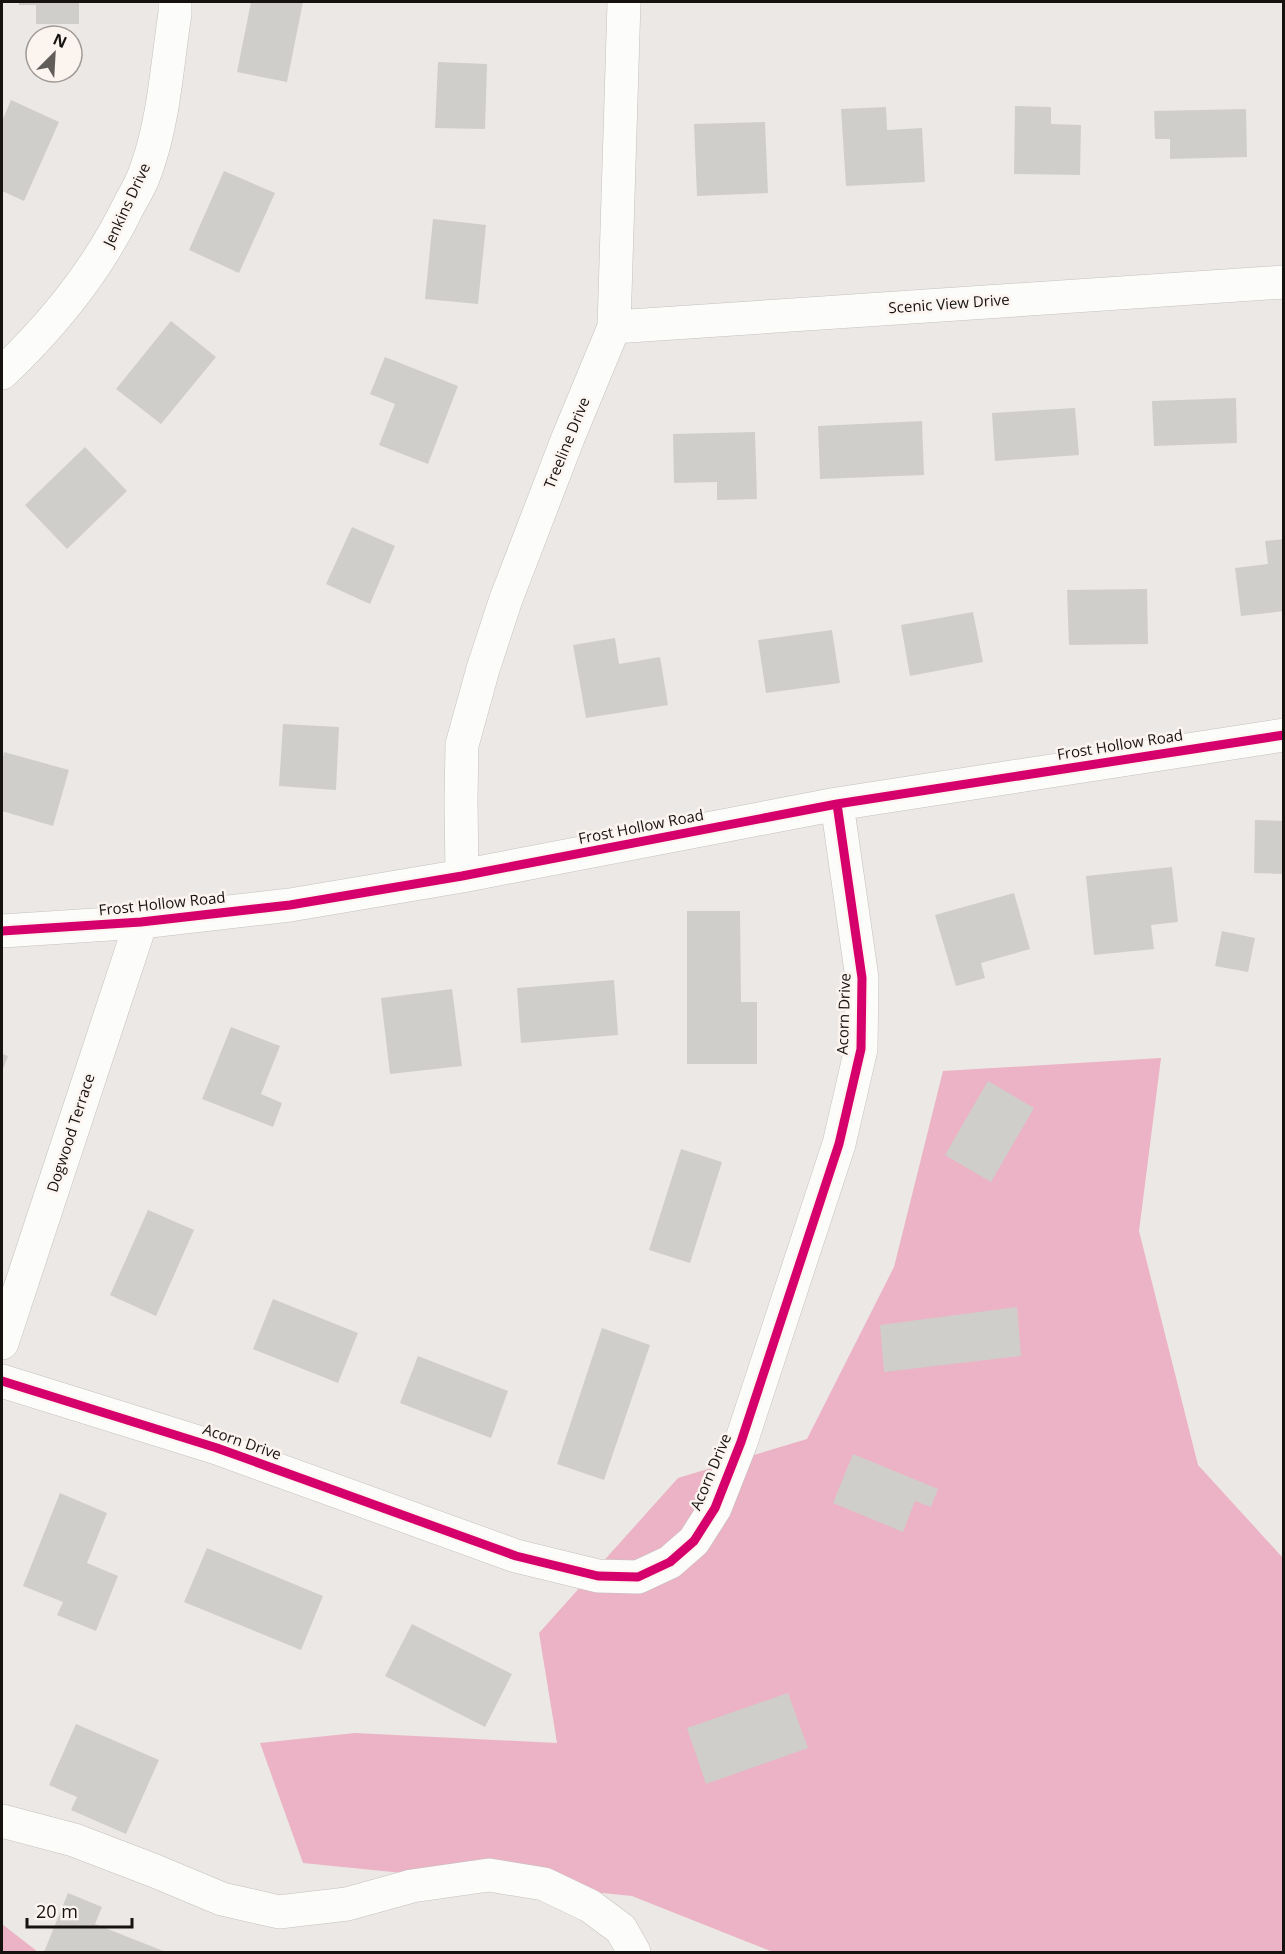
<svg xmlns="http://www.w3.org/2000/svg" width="1285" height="1954" font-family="'Open Sans',sans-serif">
<rect width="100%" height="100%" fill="#ece8e5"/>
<path fill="#ebb3c5" d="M 1161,1058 L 1139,1231 L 1198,1465 L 1283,1558 L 1283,1952 L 773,1952 L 632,1896 L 303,1863 L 260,1743 L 355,1733 L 557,1743 L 539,1633 L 678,1478 L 807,1439 L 894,1267 L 943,1071 Z
M 2,1924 L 38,1952 L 2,1952 Z"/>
<path fill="#d0cecb" d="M 19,2 L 79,2 L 79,24 L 36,24 L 36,5 L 19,5 Z
M 251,2 L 303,2 L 287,82 L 237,72 Z
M 438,62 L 487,64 L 485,129 L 435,128 Z
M 11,100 L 59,122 L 24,201 L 2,191 L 2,121 Z
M 1015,106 L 1051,107 L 1051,124 L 1081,125 L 1080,175 L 1014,174 Z
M 886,107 L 887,130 L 922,128 L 925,182 L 846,186 L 841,109 Z
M 1246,109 L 1247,157 L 1170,159 L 1170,139 L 1155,139 L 1154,111 Z
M 765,122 L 768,193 L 697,196 L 694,124 Z
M 224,171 L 275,193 L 239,273 L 189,250 Z
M 433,219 L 486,225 L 478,304 L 425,299 Z
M 171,321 L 216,357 L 161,424 L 116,389 Z
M 385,357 L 458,386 L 428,464 L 379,445 L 395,404 L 370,394 Z
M 1236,398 L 1237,443 L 1154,446 L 1152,401 Z
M 1075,408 L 1079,455 L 995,461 L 992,413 Z
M 922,421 L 924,475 L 820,479 L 818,426 Z
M 755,432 L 757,499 L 717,500 L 717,482 L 674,483 L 673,434 Z
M 85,447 L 127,491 L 67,549 L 25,505 Z
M 352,527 L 395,546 L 370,604 L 326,584 Z
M 1284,539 L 1284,611 L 1241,616 L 1235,568 L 1268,564 L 1265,541 Z
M 1147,589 L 1148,644 L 1069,645 L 1067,590 Z
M 973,612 L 983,662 L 910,676 L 901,625 Z
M 832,630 L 840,683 L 766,693 L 758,640 Z
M 615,638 L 619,664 L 660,657 L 668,705 L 586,718 L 573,645 Z
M 283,724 L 339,727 L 336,790 L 279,786 Z
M 4,752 L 69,770 L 53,826 L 2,811 L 2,762 Z
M 1255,820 L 1284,821 L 1284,874 L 1254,873 Z
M 1172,867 L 1178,922 L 1151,925 L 1154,949 L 1094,955 L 1086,876 Z
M 1014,893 L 1030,949 L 981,963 L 985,978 L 956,986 L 935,915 Z
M 687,911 L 740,911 L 741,1002 L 757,1002 L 757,1064 L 687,1064 Z
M 1222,931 L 1255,938 L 1248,972 L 1215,966 Z
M 614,980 L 618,1035 L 521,1043 L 517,988 Z
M 452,989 L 462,1066 L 390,1074 L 381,998 Z
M 231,1027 L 280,1046 L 261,1094 L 282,1103 L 273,1127 L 202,1099 Z
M 2,1054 L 8,1056 L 2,1072 Z
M 988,1081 L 1034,1108 L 991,1182 L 945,1155 Z
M 681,1149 L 722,1162 L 690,1263 L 649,1250 Z
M 148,1210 L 194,1230 L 156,1316 L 110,1295 Z
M 273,1299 L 358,1333 L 338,1383 L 253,1349 Z
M 1017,1307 L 1021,1356 L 884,1372 L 880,1325 Z
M 602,1328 L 650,1345 L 604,1480 L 557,1464 Z
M 418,1356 L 508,1391 L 491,1438 L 400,1403 Z
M 853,1454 L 938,1489 L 931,1507 L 915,1501 L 903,1532 L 833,1503 Z
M 60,1493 L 107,1513 L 87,1563 L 118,1576 L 96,1631 L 57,1615 L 63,1602 L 23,1586 Z
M 207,1548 L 323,1596 L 301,1650 L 184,1602 Z
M 412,1624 L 512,1674 L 485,1727 L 385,1676 Z
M 788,1693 L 808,1748 L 706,1784 L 687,1728 Z
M 76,1724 L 159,1760 L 126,1834 L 71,1810 L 77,1797 L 49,1785 Z
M 68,1893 L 102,1907 L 95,1924 L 166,1952 L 44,1952 Z"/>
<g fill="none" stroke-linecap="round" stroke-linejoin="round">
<defs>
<path id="minor" d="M 614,327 L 1284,282
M 2,373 C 54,324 99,268 130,203 C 136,193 142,182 146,170 C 164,121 167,65 175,13 L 175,2
M 462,876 L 461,799 L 462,745 L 483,669 L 506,599 L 568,438 L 614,327 L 624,2
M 2,931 L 141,922 L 290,905 L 462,876 L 837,804 L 1284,735
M 2,1343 L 141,922
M 2,1381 L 217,1448 L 516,1556 L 598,1576 L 638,1577 L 670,1562 L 694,1541 L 715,1508 L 741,1442 L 839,1144 L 861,1049 L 862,978 L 837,804
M 2,1821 L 74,1840 L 155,1871 L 222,1899 L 279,1912 L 347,1904 L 412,1886 L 489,1875 L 544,1884 L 590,1906 L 621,1929 L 634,1952"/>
</defs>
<use href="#minor" stroke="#c4c1be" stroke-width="34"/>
<use href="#minor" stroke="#fcfcfb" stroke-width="33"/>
<defs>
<path id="cycleway" d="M 2,931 L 141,922 L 290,905 L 462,876 L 837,804 L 1284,735
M 2,1381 L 217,1448 L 516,1556 L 598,1576 L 638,1577 L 670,1562 L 694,1541 L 715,1508 L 741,1442 L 839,1144 L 861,1049 L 862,978 L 837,804"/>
</defs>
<use href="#cycleway" stroke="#fcf5ef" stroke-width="13"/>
<use href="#cycleway" stroke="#d6006c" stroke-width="9"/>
</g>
<g text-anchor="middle" stroke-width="5" stroke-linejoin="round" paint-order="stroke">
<g font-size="15" fill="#151210" stroke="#fcf5ef">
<text transform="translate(127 205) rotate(-65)" y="5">Jenkins Drive</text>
<text transform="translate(949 304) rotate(-4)" y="5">Scenic View Drive</text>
<text transform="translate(567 443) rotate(-68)" y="5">Treeline Drive</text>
<text transform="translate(1120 745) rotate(-9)" y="5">Frost Hollow Road</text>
<text transform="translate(641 827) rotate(-11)" y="5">Frost Hollow Road</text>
<text transform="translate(162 904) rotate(-6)" y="5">Frost Hollow Road</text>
<text transform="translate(844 1014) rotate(-88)" y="5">Acorn Drive</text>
<text transform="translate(71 1133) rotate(-72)" y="5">Dogwood Terrace</text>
<text transform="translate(242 1442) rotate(19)" y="5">Acorn Drive</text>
<text transform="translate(711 1472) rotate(-67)" y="5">Acorn Drive</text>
</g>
</g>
<rect width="1285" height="1954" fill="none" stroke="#151210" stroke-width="6"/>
<g transform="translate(54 54) rotate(24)"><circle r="28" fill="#fcf5ef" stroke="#a09a96" stroke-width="1.5"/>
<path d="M0-4.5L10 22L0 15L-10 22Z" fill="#605d5b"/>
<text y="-9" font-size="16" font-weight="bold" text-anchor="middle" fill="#151210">N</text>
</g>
<path d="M27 1918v9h105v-9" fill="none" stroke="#151210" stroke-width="3"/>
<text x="36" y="1918" font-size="18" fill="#151210" stroke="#fcf5ef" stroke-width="4.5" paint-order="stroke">20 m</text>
</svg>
